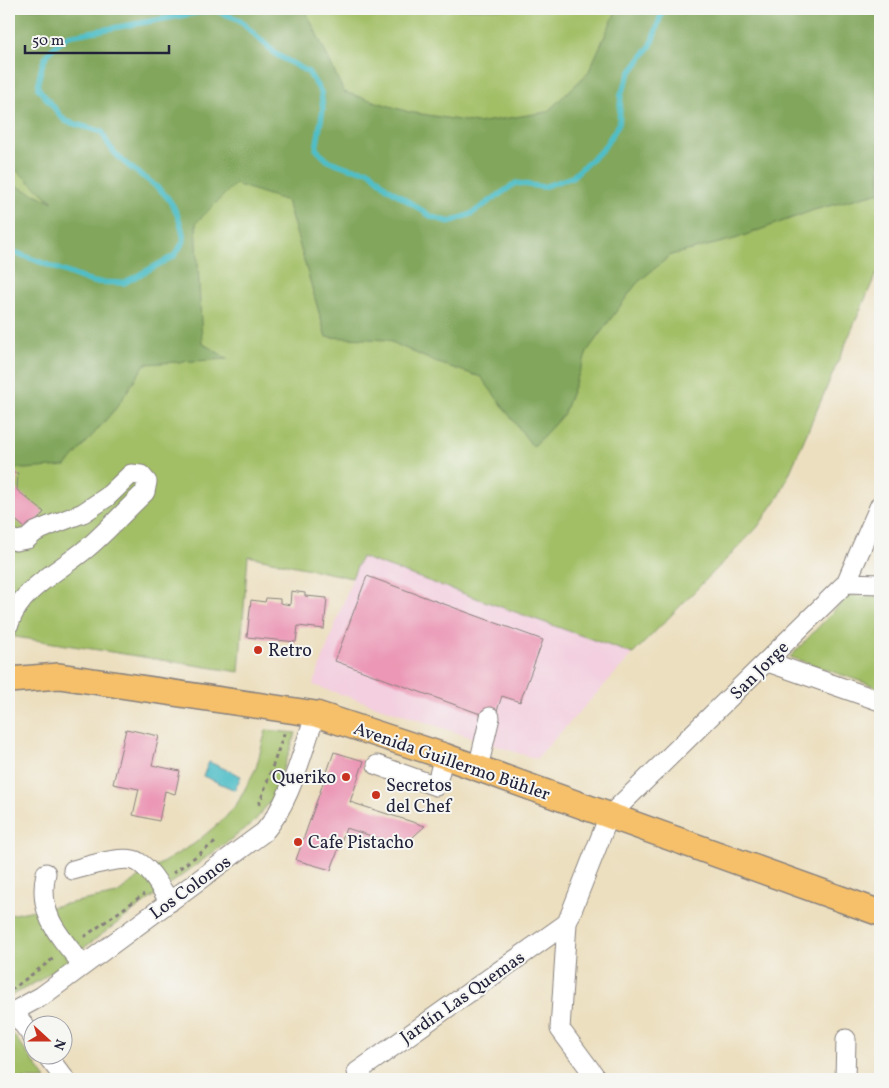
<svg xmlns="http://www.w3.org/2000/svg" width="889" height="1088" font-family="Vollkorn,serif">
<rect width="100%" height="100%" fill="#f6f6f2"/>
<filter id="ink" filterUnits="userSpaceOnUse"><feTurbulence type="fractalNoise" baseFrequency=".02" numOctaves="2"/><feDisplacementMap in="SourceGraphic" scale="10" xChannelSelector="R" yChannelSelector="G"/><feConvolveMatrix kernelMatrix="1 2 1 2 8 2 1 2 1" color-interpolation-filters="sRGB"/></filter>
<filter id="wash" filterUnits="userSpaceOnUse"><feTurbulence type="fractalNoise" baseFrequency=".0096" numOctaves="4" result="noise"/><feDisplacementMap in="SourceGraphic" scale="20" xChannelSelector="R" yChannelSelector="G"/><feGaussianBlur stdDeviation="1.12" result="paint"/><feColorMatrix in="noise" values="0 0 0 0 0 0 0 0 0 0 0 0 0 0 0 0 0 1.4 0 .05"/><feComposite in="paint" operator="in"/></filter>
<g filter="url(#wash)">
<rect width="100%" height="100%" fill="#ecdfbf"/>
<path fill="#f3cfdf" d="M 360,557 L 633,654 L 536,759 L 313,685 Z"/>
<path fill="#a2bf66" stroke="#627050" d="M 9,9 L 880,9 L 880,273 L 876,274 L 780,495 L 757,528 L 633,654 L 361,557 L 352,578 L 248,556 L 239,672 L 9,636 Z
M 849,595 L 880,596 L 880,688 L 790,657 Z
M 266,730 L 296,733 L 272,799 L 253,823 L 40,980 L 9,997 L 9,915 L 117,894 L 140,876 L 194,844 L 225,818 L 238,802 L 256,768 Z
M 9,1034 L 13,1034 L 46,1079 L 9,1079 Z"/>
<path fill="#81a65b" stroke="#52644b" d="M 9,9 L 305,9 L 344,92 L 409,112 L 477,123 L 547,112 L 588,73 L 617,9 L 880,9 L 880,192 L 814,210 L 735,239 L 671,255 L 637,283 L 588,350 L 563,415 L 533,447 L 481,377 L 435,362 L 387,340 L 326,337 L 287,201 L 235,184 L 196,223 L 202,343 L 228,359 L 145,364 L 117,407 L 66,466 L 25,469 L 9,468 L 9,183 L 53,202 L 9,164 Z"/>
<path fill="#50bec7" stroke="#397081" d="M 209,762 L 241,776 L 235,790 L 203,776 Z"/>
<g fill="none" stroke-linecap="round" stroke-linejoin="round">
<path stroke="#50bec7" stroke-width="5.5" d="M 9,250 L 92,282 L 124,283 L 174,256 L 184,241 C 175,171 124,184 102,132 L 65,121 L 38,88 C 41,60 45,52 68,36 L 213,10 L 238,19 L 277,55 L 308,72 L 321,92 L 323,109 L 316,149 L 327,160 L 349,168 L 370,171 L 386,187 L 432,217 L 450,222 L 471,214 L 516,183 L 543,187 L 572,177 L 603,149 L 619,124 L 621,94 L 630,73 L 651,45 L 663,9"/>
</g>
<g id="blocks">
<path fill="#eb97b5" d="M 9,473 L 18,473 L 17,490 L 44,512 L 29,531 L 9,515 Z
M 367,576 L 543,640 L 520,702 L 502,696 L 494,719 L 335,661 Z
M 291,591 L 305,593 L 305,596 L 327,598 L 324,629 L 298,626 L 296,642 L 247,637 L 251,600 L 265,602 L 266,598 L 280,599 L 280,603 L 290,605 Z
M 126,729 L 159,736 L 152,765 L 180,771 L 175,794 L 165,791 L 159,821 L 133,815 L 139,789 L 113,784 Z
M 334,752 L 364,761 L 350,802 L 425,826 L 403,846 L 346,828 L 331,870 L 296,860 Z
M 9,799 L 14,800 L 10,827 L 9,827 Z"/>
</g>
</g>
<g filter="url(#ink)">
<use href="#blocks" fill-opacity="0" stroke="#87807d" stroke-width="1"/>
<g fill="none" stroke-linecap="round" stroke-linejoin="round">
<defs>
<path id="minor" d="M 9,538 L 16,541 L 27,539 L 35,532 L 49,526 L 83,513 L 107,497 L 131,474 L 141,475 L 147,482 L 145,492 C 127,509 111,527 93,543 C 65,569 21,586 9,624
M 846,583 L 880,584
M 768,662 L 880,701
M 377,765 L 436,786 L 444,756
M 478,768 L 490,717
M 73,870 C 89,866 125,854 138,862 C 152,870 161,889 170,902
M 46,873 C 37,914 59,936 83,965
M 14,1012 L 32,1036
M 9,1014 L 42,996 L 264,832 C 292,800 301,753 316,714
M 47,1056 L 65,1079
M 363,1079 L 357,1072 L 567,923
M 597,1079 L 560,1029 L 567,923 L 609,816 L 846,583 L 880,505
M 845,1079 L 846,1039"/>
<path id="major" d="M 9,680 L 59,676 L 316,714 L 444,756 L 880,913"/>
</defs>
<use href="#minor" stroke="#87807d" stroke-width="21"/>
<use href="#major" stroke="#87807d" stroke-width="28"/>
<path stroke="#87807d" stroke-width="3" stroke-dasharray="4 4" stroke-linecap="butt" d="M 259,805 L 285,731
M 173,873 L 217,841
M 84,937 L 144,894
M 11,990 L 54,958"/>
<use href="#minor" stroke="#fff" stroke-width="19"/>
<use href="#major" stroke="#f6c06b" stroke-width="25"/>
</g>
</g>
<g fill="#c8321e" stroke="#f6f6f2" stroke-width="2">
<circle cx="258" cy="650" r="5"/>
<circle cx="346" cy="777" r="5"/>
<circle cx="376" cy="795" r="5"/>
<circle cx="298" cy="842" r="5"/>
</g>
<g text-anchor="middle" stroke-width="4" stroke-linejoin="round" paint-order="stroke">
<g font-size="18" fill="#22223b" stroke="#f6f6f2" text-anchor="start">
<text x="268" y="656">Retro</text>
<text x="336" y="783" text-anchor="end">Queriko</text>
<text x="386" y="791">Secretos<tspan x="386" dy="21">del Chef</tspan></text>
<text x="308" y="848">Cafe Pistacho</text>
</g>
<g font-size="18" fill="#22223b" stroke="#f6f6f2">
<text transform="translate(759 670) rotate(-45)" y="6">San Jorge</text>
<text transform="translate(452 761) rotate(19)" y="6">Avenida Guillermo Bühler</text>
<text transform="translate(190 887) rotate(-36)" y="6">Los Colonos</text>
<text transform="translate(462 997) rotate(-35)" y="6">Jardín Las Quemas</text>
</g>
</g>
<rect width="889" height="1088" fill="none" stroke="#f6f6f2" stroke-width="30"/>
<g transform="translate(48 1040) rotate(111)"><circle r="24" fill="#f6f6f2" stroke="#a1a1a9"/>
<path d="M0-4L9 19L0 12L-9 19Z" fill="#c8321e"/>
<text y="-8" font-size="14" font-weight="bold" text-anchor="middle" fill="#22223b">N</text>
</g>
<path d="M25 45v8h144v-8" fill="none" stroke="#22223b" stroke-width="2.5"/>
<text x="32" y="45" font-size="15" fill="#22223b" stroke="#f6f6f2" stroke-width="4" paint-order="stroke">50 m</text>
</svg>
